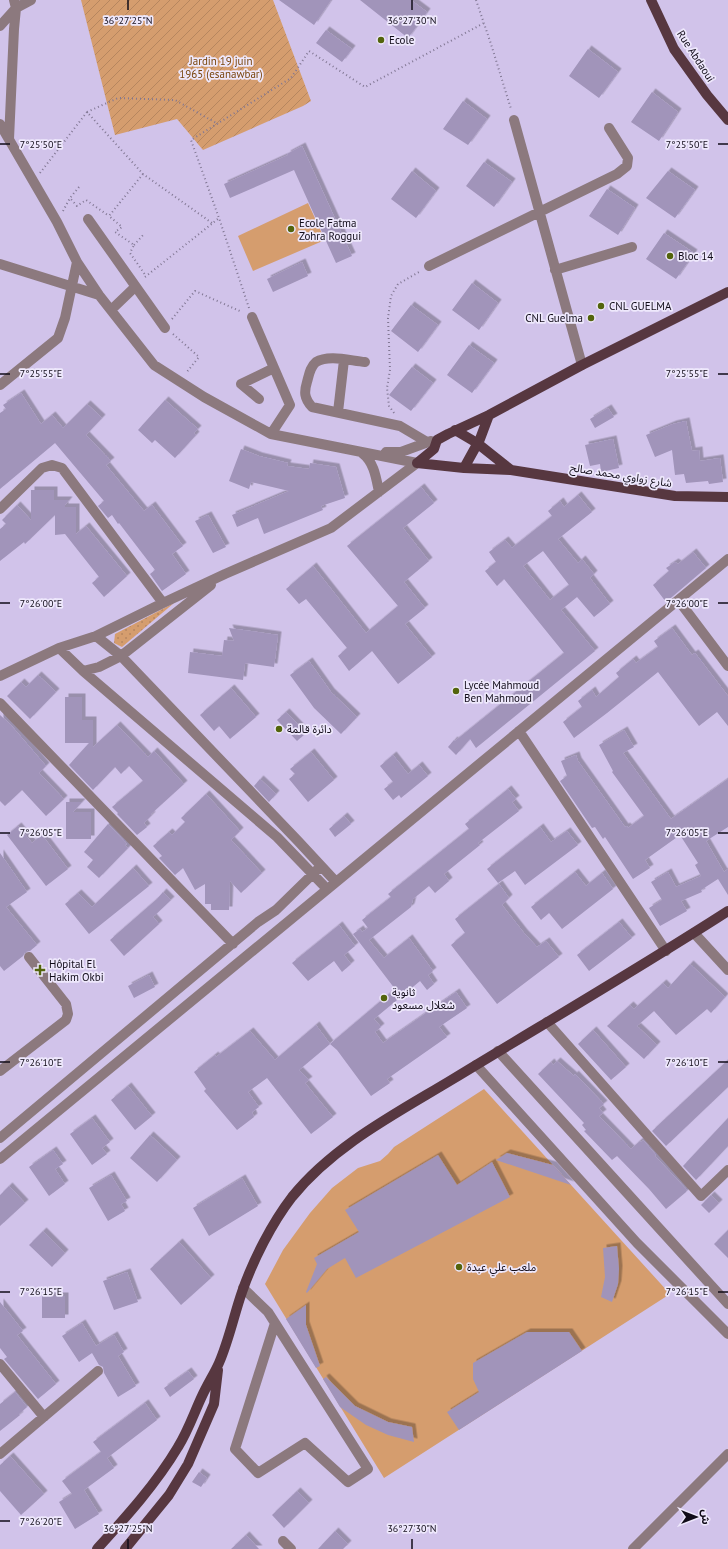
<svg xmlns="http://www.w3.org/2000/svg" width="728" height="1549" font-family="'PT Sans','Noto Sans Arabic',sans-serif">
<defs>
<pattern id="grass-dots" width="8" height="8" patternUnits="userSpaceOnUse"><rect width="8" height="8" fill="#d59d6e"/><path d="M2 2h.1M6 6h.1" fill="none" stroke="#b6865f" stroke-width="1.8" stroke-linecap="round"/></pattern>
<pattern id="garden-furrows" width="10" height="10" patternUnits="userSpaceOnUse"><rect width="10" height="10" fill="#d59d6e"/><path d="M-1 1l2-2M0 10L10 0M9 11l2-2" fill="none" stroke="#b6865f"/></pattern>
<filter id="shadow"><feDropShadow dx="3.5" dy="-3.5" stdDeviation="0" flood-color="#0004"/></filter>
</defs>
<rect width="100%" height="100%" fill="#d1c3ea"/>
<path fill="url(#grass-dots)" d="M 174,603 L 122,647 L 114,643 L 115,634 Z"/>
<path fill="url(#garden-furrows)" d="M 81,0 L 273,0 L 311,101 L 303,106 L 203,150 L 177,119 L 115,135 Z"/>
<path fill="#d59d6e" d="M 308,203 L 325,240 L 253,271 L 238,236 Z
M 484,1089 L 670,1294 L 384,1478 L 265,1284 L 283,1250 L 310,1213 L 332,1188 L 358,1168 L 380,1161 L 388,1154 L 394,1147 Z"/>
<path fill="#a194ba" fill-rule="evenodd" filter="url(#shadow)" d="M 279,0 L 331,0 L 314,25 Z
M 360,0 L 411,0 L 427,12 L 408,38 Z
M 326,30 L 352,49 L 342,62 L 316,43 Z
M 588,49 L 618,72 L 599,98 L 569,76 Z
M 652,92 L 678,112 L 659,141 L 631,122 Z
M 463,101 L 487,119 L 468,145 L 443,129 Z
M 302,146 L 352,256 L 336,263 L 294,170 L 230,198 L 224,184 L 288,155 L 287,154 Z
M 484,162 L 512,182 L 494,207 L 466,186 Z
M 412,171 L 436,191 L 416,218 L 391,199 Z
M 668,171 L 695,190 L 675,218 L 646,198 Z
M 607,189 L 635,208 L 618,235 L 589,216 Z
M 664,233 L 694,253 L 676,279 L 646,259 Z
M 302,262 L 308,276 L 273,292 L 267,279 Z
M 472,283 L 498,303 L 479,330 L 452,310 Z
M 411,305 L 438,325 L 418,352 L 391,331 Z
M 469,345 L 494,363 L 472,393 L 447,375 Z
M 412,367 L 433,383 L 411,411 L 389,395 Z
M 21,393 L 41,424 L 52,415 L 63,428 L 87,404 L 102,418 L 86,435 L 111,461 L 106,465 L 144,511 L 152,505 L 183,546 L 172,554 L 186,574 L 162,591 L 150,574 L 155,570 L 119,523 L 118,524 L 112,515 L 108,518 L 98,506 L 104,501 L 55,443 L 0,489 L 0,413 L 6,409 L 3,405 Z
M 165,400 L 198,429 L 194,433 L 196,435 L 175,458 L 155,440 L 152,443 L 138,430 Z
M 608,408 L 614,417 L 595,428 L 590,419 Z
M 686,421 L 692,451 L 699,450 L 700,461 L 720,458 L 723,482 L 709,484 L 708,481 L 686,483 L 684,474 L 675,475 L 672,450 L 655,457 L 646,435 L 673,424 Z
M 613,439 L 619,468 L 601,472 L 600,464 L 590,466 L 585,445 Z
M 241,449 L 259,456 L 288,463 L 287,466 L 309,469 L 310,463 L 336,467 L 345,498 L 321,506 L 323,510 L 264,534 L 258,518 L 237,527 L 232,515 L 289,491 L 251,482 L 249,489 L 229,481 Z
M 421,487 L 434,503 L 403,528 L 429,561 L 404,582 L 425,608 L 405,624 L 432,657 L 398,684 L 372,651 L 349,671 L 338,656 L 347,648 L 306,599 L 299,604 L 286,589 L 313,566 L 366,633 L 398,606 L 347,546 Z
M 31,490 L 54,490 L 54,500 L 69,500 L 65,505 L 65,507 L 76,507 L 76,534 L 86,526 L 127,576 L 104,597 L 92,583 L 99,577 L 65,534 L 55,535 L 55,515 L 25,544 L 24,542 L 0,561 L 0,529 L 6,524 L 2,520 L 17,505 L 31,520 Z
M 578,495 L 592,512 L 558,539 L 578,563 L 582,559 L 594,574 L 590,578 L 610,604 L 594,617 L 577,597 L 561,610 L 595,651 L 476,748 L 470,739 L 456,755 L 448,747 L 454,740 L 455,741 L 564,653 L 504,579 L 497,586 L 485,571 L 496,562 L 489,552 L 505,540 L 512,548 L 552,516 L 548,511 L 560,501 L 564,507 ZM 543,551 L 569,585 L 550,600 L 523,566 Z
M 208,515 L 226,547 L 213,553 L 195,521 Z
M 693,552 L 706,568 L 666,602 L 653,585 L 669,571 L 666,568 L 675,562 L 678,564 Z
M 229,628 L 278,635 L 274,667 L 245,663 L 243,680 L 188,673 L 190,652 L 222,656 L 224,640 L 234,641 Z
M 672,628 L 692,655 L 695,653 L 728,696 L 728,726 L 717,712 L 699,726 L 658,672 L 607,713 L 574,738 L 563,722 L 582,707 L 578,701 L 592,690 L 596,697 L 619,677 L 616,673 L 633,659 L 636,663 L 658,647 L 654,641 Z
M 309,661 L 331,692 L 357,717 L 341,734 L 314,708 L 290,675 Z
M 38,675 L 56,692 L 30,719 L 7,696 L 21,682 L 26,687 Z
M 231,688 L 256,717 L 230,739 L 219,726 L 214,731 L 200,715 Z
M 65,697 L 82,697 L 82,720 L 93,720 L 93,747 L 117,725 L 148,757 L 154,751 L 184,784 L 151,814 L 152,815 L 144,823 L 147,827 L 137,835 L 117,814 L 118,813 L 112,807 L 143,781 L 129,766 L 121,774 L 115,767 L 93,790 L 69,765 L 89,743 L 65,743 Z
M 286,712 L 306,733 L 297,741 L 277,720 Z
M 0,715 L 10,724 L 46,766 L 39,773 L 64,799 L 46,816 L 22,790 L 5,806 L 0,801 Z
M 624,730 L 634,747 L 623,753 L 671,819 L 728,779 L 728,827 L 706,841 L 724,872 L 728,869 L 728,895 L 718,879 L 701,890 L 702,892 L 681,901 L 687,911 L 660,926 L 649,908 L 662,900 L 651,882 L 668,872 L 676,887 L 701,876 L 695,865 L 698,863 L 680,835 L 645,860 L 650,868 L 633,879 L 605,837 L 603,839 L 595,827 L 592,828 L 560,781 L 567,776 L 561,761 L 576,755 L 578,761 L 625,827 L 627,826 L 628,828 L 644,816 L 612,772 L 613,771 L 599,745 Z
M 311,752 L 334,780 L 308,802 L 289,779 L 295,774 L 290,769 Z
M 393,755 L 408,774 L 419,765 L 428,776 L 401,798 L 399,795 L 393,800 L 384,789 L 393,782 L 380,766 Z
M 260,779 L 276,794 L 269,802 L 254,786 Z
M 508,789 L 516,799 L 512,802 L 519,811 L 478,843 L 480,845 L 444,874 L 449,881 L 435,893 L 429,886 L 413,899 L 411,907 L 369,940 L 384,958 L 409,938 L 433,971 L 428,975 L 434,984 L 427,990 L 420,981 L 374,1019 L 381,1027 L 375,1032 L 383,1043 L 456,992 L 467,1008 L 439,1027 L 447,1037 L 387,1079 L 390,1083 L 371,1096 L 337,1050 L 330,1044 L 395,989 L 353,934 L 360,929 L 362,932 L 368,928 L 362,920 L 391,897 L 388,894 L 469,829 L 465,824 Z
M 206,794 L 240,831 L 231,840 L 262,873 L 241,893 L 230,881 L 229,910 L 211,910 L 211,904 L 205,904 L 205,884 L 195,890 L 183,868 L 175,875 L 159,858 L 162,856 L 153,846 L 169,832 L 172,835 L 185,822 L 181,818 Z
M 66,802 L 82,802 L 73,812 L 91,812 L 91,839 L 66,839 Z
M 344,816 L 351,824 L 335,837 L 329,829 Z
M 108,824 L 127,844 L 125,845 L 128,848 L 99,878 L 87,867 L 93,860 L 84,852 Z
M 18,826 L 32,843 L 42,835 L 68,869 L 46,886 L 7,835 Z
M 540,827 L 551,842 L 567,831 L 578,845 L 525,885 L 515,871 L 498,883 L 487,869 Z
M 0,853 L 27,892 L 6,907 L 37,945 L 30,951 L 25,952 L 23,956 L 4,971 L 0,966 Z
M 133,868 L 149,886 L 89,934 L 65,904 L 78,893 L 92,907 Z
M 575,872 L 586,886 L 602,873 L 613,889 L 562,929 L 549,913 L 541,920 L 531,907 Z
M 499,884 L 509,898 L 502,905 L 524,933 L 537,947 L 546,941 L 559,957 L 497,1004 L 451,945 L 465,933 L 455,919 Z
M 163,892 L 171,900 L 153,917 L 159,924 L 124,956 L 110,940 L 157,899 Z
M 619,922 L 632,938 L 589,971 L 577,955 Z
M 339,925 L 355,946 L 344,955 L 351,964 L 342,972 L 334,961 L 308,981 L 292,963 Z
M 690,964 L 725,997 L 711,1013 L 707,1009 L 676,1035 L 654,1011 L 637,1026 L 657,1045 L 644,1059 L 607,1026 L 630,1005 L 634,1009 L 663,983 L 668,988 Z
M 149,975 L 155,987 L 134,998 L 128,986 Z
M 316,1025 L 330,1044 L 299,1070 L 309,1080 L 305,1083 L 333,1117 L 311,1134 L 267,1078 L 248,1092 L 259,1107 L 252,1112 L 254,1117 L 237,1130 L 204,1091 L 206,1089 L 194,1072 L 215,1055 L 216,1057 L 250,1031 L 275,1060 Z
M 593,1030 L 626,1067 L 611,1080 L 578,1044 Z
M 728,1060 L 728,1087 L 666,1146 L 652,1131 Z
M 557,1061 L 574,1076 L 575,1074 L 604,1104 L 599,1108 L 603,1113 L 599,1116 L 631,1149 L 640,1141 L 641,1142 L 643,1140 L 656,1155 L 655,1156 L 687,1190 L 686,1192 L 666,1209 L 649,1189 L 617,1156 L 612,1160 L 584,1131 L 586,1130 L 582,1125 L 584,1123 L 538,1074 L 551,1062 L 553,1065 Z
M 128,1086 L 152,1116 L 135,1130 L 111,1100 Z
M 92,1118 L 110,1142 L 102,1148 L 107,1154 L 92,1165 L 70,1134 Z
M 728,1118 L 728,1146 L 696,1180 L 683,1166 Z
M 150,1135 L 177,1160 L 157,1182 L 130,1158 Z
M 53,1150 L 63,1164 L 55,1169 L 65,1184 L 49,1196 L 29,1167 Z
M 507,1153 L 553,1165 L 571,1185 L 496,1160 Z
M 438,1155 L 457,1185 L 492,1162 L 510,1197 L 356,1278 L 345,1258 L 327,1269 L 307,1293 L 306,1292 L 317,1264 L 314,1258 L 359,1232 L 345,1210 Z
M 111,1175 L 127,1201 L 121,1204 L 125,1211 L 108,1221 L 89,1188 Z
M 242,1178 L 258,1206 L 209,1236 L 193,1208 Z
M 9,1186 L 25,1203 L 0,1226 L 0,1195 Z
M 711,1195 L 719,1203 L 709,1213 L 701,1205 Z
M 728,1230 L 728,1258 L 714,1244 Z
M 43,1231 L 65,1253 L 52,1267 L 29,1245 Z
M 179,1242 L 211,1278 L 181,1305 L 150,1269 Z
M 617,1246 L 619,1269 L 618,1284 L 612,1302 L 601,1297 L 605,1277 L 603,1248 Z
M 127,1272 L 138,1302 L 114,1310 L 103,1281 Z
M 42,1296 L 65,1296 L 65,1318 L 42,1318 Z
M 0,1302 L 23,1331 L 17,1335 L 56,1384 L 38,1399 L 4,1359 L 7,1357 L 0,1348 Z
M 306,1305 L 306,1325 L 320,1366 L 316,1368 L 286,1319 Z
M 82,1323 L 96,1346 L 114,1335 L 124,1352 L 118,1356 L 136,1386 L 118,1397 L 104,1373 L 103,1367 L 99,1365 L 92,1353 L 79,1362 L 62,1336 Z
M 527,1332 L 569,1332 L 582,1351 L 459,1430 L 447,1412 L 479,1392 L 473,1379 L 473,1363 Z
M 188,1371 L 194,1379 L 170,1397 L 164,1388 Z
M 326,1377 L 355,1406 L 388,1422 L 412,1427 L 414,1442 L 388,1435 L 366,1425 L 340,1407 L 323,1379 Z
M 15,1392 L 27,1407 L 19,1414 L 20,1415 L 0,1431 L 0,1404 Z
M 145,1403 L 157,1420 L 107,1458 L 114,1468 L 84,1490 L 99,1514 L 75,1529 L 59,1502 L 72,1494 L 62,1481 L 101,1452 L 93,1442 Z
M 10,1456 L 44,1494 L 21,1515 L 0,1491 L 0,1465 Z
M 199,1472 L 207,1478 L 201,1487 L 192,1482 Z
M 297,1491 L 309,1503 L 284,1528 L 272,1515 Z
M 335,1531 L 348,1544 L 343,1549 L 318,1549 Z
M 246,1535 L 259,1549 L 231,1549 Z"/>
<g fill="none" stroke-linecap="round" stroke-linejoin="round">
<path stroke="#817793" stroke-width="2" stroke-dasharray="1 3" stroke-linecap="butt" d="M 476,0 L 491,44 L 511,109
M 87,112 L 118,98 L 175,100 L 218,124
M 40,173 L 87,112 L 143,174 L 212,223
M 143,174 L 109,216 L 122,227 L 115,232 L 134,245 L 130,253 L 146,276
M 79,187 L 70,198 L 77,206 L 86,200 L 109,216
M 63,211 L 70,198
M 134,245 L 144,234
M 145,277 L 219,218
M 249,308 L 219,218 L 191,140 L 291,78 L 309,51 L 365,87 L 484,23
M 172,319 L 195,291 L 242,312
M 173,334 L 199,357 L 186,373
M 394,413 L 389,406 L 387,388 L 390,370 L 388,318 L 391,296 L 398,284 L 419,272"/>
<path stroke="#8c797e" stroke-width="10" d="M 16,8 L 31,0
M 0,26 L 17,7
M 514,120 L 582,365
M 0,124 L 57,222 L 77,262 L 99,295 L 154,365 L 204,397 L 271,434 L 417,463
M 9,139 L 14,29 L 16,8 L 14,0
M 88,219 L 165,328
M 0,264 L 99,295
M 429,266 L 617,174 L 627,166 L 628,158 L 609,128
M 555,270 L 632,247
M 111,310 L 135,287
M 252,317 L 290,405 L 271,434
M 365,362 C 351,361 329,354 316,362 C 310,367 309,375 307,382 C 304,392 304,398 312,407 L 400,426 L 427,442
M 0,385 L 58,338 L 65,318 L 77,262
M 259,399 L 241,384 L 274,368
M 338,412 L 344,360
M 386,452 L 401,452 L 431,441
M 362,453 C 374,462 376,477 379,492
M 0,509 L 42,468 L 52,465 L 62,468 L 163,603
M 679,601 L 728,666
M 96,636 L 121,656 L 298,841 L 336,882
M 59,648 L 83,671 L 277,837 L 327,889
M 83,671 L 99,667 L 121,656 L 211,585
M 0,676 L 59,648 L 96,636 L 163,603 L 225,574 L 331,528 L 417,463
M 0,703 L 233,944
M 519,731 L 666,951
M 694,933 L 728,970
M 547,1022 L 701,1196 L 728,1170
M 498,1051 L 728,1304
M 476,1065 L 637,1243 L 728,1334
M 0,1071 L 66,1020 L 68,1014 L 66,1004 L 29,957
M 0,1138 L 258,922 L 276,910 L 321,866
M 0,1159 L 728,559
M 243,1288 L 268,1312 L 368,1469 L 348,1482 L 305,1443 L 258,1473 L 235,1449 L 275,1323
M 0,1364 L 44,1417
M 0,1454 L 98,1371
M 283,1541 L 291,1549
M 633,1549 L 728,1454"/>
<path stroke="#573740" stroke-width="10" d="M 651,0 L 674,49 L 707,95 L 728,120
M 455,430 L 477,443 L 511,470
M 417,463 L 434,449 L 437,440 L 448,434 L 489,415 L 582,365 L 728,292
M 417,463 L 464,468 L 511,470 L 675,496 L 728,497
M 464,468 L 480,439 L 489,415
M 97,1549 C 126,1517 156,1484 178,1447 C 188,1431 194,1413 202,1396 C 207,1385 214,1374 219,1363 C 229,1340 234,1315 242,1292 C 253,1260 272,1223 292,1197 C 334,1145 397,1113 453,1079 C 545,1023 638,969 728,911
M 125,1549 L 169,1495 L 188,1464 L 214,1404 L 218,1370"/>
</g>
<path fill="none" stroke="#110c19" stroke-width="1.5" d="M 128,0 L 128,10M 412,0 L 412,10M 0,144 L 10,144M 718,144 L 728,144M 0,374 L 10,374M 718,374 L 728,374M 0,603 L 10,603M 718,603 L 728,603M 0,833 L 10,833M 718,833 L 728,833M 0,1062 L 10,1062M 718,1062 L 728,1062M 0,1292 L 10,1292M 718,1292 L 728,1292M 0,1521 L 10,1521M 128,1539 L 128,1549M 412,1539 L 412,1549"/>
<g fill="#53640c" stroke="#eee8fc" stroke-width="1.5">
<circle cx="381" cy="40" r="4"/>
<circle cx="291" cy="229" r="4"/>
<circle cx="670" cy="256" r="4"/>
<circle cx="601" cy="306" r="4"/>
<circle cx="591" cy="318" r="4"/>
<circle cx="456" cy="691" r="4"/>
<circle cx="279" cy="729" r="4"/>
<path d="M38 964h4v4h4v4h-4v4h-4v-4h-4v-4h4z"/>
<circle cx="384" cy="998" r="4"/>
<circle cx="459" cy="1267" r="4"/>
</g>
<g text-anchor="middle" stroke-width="3.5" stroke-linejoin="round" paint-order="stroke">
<g font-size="11" fill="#110c19" stroke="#eee8fc" text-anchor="start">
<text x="389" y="44">Ecole</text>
<text x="299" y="227">Ecole Fatma<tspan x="299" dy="13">Zohra Roggui</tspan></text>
<text x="678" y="260">Bloc 14</text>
<text x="609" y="310">CNL GUELMA</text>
<text x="583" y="322" text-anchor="end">CNL Guelma</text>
<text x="464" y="689">Lycée Mahmoud<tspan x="464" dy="13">Ben Mahmoud</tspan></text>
<text x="287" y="733">دائرة قالمة</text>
<text x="49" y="968">Hôpital El<tspan x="49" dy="13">Hakim Okbi</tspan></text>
<text x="392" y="996">ثانوية<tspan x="392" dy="13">شعلال مسعود</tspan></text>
<text x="467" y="1271">ملعب علي عبدة</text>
</g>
<g font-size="11" fill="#110c19" stroke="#eee8fc">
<text transform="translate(696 56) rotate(57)" y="4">Rue Abdaoui</text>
<text transform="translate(621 475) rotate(9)" y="4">شارع زواوي محمد صالح</text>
</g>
<g font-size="11" fill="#78440b" stroke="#eee8fc">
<text x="221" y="65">Jardin 19 juin<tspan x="221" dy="13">1965 (esanawbar)</tspan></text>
</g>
</g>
<g font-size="10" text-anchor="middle" fill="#110c19" stroke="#eee8fc" stroke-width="3.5" stroke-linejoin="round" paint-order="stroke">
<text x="128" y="24">36°27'25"N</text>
<text x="412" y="24">36°27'30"N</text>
<text x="687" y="148">7°25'50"E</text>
<text x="41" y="148">7°25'50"E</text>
<text x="41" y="377">7°25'55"E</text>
<text x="687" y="377">7°25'55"E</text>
<text x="41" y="607">7°26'00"E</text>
<text x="687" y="607">7°26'00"E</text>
<text x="687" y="836">7°26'05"E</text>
<text x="41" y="836">7°26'05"E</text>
<text x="687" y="1066">7°26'10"E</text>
<text x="41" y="1066">7°26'10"E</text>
<text x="687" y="1295">7°26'15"E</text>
<text x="41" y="1295">7°26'15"E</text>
<text x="41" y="1525">7°26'20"E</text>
<text x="128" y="1532">36°27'25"N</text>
<text x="412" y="1532">36°27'30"N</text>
</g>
<g transform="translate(696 1517) rotate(90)" stroke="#eee8fc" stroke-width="3" paint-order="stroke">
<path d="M0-3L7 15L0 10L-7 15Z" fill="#110c19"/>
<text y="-6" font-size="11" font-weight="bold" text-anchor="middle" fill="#110c19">ش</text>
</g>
</svg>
